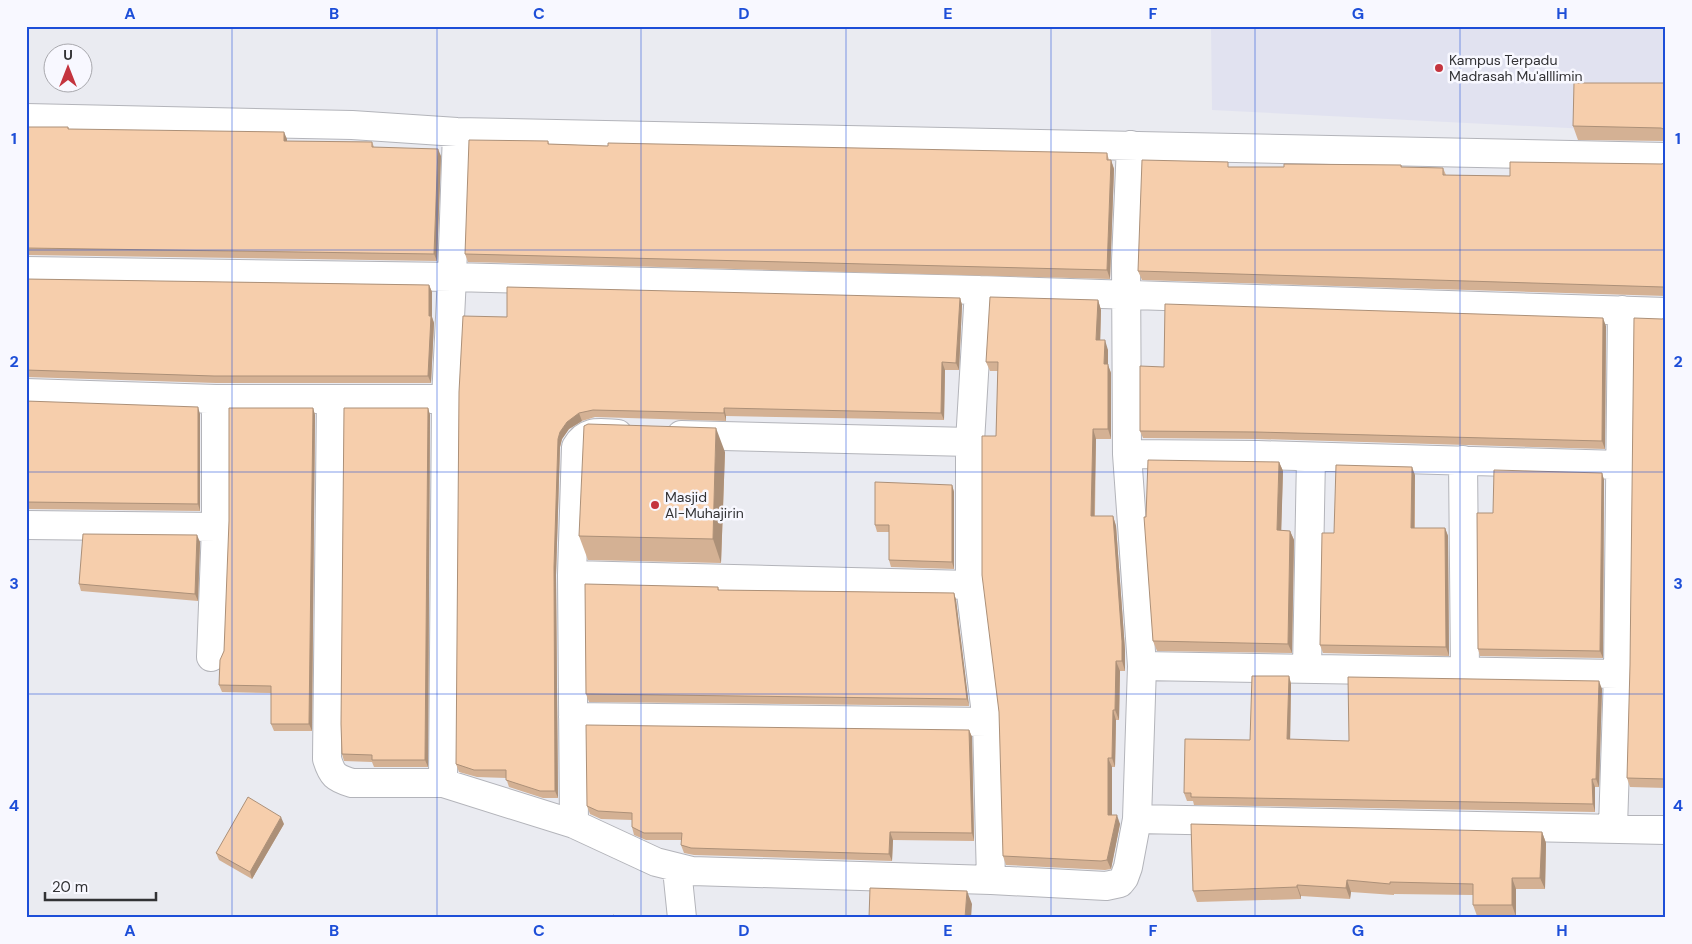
<svg xmlns="http://www.w3.org/2000/svg" width="1692" height="944" font-family="'DM Sans',sans-serif">
<rect width="100%" height="100%" fill="#eaebf1"/>
<path fill="#e1e2f0" d="M 1211,26 L 1666,26 L 1666,133 L 1212,110 Z"/>
<g fill="none" stroke-linecap="round" stroke-linejoin="round">
<defs>
<path id="street" d="M 26,118 L 352,125 L 457,132 L 1666,157
M 26,271 L 452,277 L 979,290 L 1666,312
M 979,290 L 970,442 L 970,585 L 987,722 L 991,880
M 26,393 L 216,399 L 446,399
M 331,400 L 327,759 C 332,775 335,778 352,783 L 443,783 L 574,824 L 656,862 L 692,871 L 991,880 L 1106,886 L 1120,883 L 1124,878 L 1128,867 L 1137,819 L 1142,666 L 1127,454 L 1126,261 L 1131,145
M 681,435 L 970,442
M 1127,454 L 1258,455 L 1621,465
M 1463,460 L 1465,671
M 26,525 L 216,527
M 572,575 L 970,585
M 211,657 L 216,527 L 216,399
M 1142,666 L 1618,674
M 1307,669 L 1311,457
M 573,717 L 987,722
M 443,783 L 446,399 L 452,277 L 457,132
M 1137,819 L 1666,830
M 574,824 L 572,575 L 576,447 C 586,429 600,433 618,434
M 1613,827 L 1618,674 L 1622,310
M 677,869 L 682,918"/>
</defs>
<use href="#street" stroke="#b3b4ba" stroke-width="30"/>
<use href="#street" stroke="#fff" stroke-width="28"/>
</g>
<path fill="#d4b194" d="M 1666,83 L 1666,141 L 1578,140 L 1573,126 Z
M 26,127 L 68,127 L 69,129 L 287,139 L 287,141 L 372,142 L 374,147 L 441,156 L 437,261 L 26,255 Z
M 548,141 L 549,144 L 608,146 L 1107,153 L 1109,160 L 1111,160 L 1114,169 L 1110,279 L 468,262 L 465,254 Z
M 1666,162 L 1666,296 L 1142,280 L 1138,271 L 1230,167 L 1284,167 L 1401,165 L 1402,167 L 1443,168 L 1446,175 L 1510,176 L 1662,164 Z
M 26,279 L 429,285 L 432,292 L 432,317 L 434,323 L 431,383 L 216,383 L 26,377 Z
M 960,298 L 962,305 L 959,370 L 945,370 L 944,420 L 726,416 L 726,421 L 595,417 L 582,421 L 569,429 L 562,439 L 560,447 L 556,575 L 558,798 L 543,798 L 509,787 L 506,778 L 477,777 L 459,772 L 456,764 L 507,317 Z
M 1098,300 L 1101,310 L 1100,340 L 1108,350 L 1108,365 L 1111,373 L 1111,439 L 1096,439 L 1095,516 L 1113,516 L 1116,526 L 1125,650 L 1125,671 L 1120,671 L 1119,720 L 1116,720 L 1115,767 L 1112,767 L 1112,815 L 1120,824 L 1111,869 L 1105,870 L 1006,865 L 1003,856 L 996,436 L 998,371 L 990,371 L 986,362 Z
M 1666,318 L 1666,788 L 1630,787 L 1627,778 L 1662,319 Z
M 1606,326 L 1605,449 L 1258,439 L 1143,438 L 1140,431 L 1164,367 Z
M 26,401 L 200,414 L 200,511 L 26,509 Z
M 313,408 L 315,415 L 312,731 L 274,731 L 271,724 L 271,693 L 222,692 L 219,685 L 224,651 Z
M 428,408 L 430,415 L 428,767 L 374,767 L 372,762 L 344,761 L 342,754 Z
M 725,452 L 721,563 L 588,560 L 579,536 Z
M 1279,462 L 1283,471 L 1281,530 L 1290,531 L 1294,540 L 1292,653 L 1157,651 L 1153,641 L 1146,517 Z
M 1602,473 L 1604,480 L 1603,658 L 1480,656 L 1478,649 L 1493,513 Z
M 1415,475 L 1415,528 L 1445,528 L 1448,536 L 1449,656 L 1323,653 L 1320,645 L 1334,533 Z
M 952,485 L 954,492 L 954,569 L 891,567 L 889,560 L 889,532 L 877,532 L 875,525 Z
M 200,542 L 198,601 L 81,591 L 79,584 Z
M 718,587 L 719,590 L 954,593 L 956,600 L 969,706 L 589,702 L 586,694 Z
M 1289,676 L 1291,684 L 1290,740 L 1349,741 L 1602,689 L 1599,787 L 1595,787 L 1595,812 L 1194,805 L 1193,801 L 1187,801 L 1184,793 L 1250,740 Z
M 969,730 L 972,737 L 974,841 L 893,840 L 892,861 L 694,855 L 684,853 L 681,845 L 682,840 L 646,840 L 634,835 L 632,827 L 632,820 L 601,819 L 590,814 L 587,806 Z
M 284,824 L 252,879 L 219,860 L 216,853 Z
M 1542,832 L 1546,843 L 1545,889 L 1516,889 L 1516,917 L 1477,916 L 1473,905 L 1473,895 L 1394,894 L 1394,895 L 1351,892 L 1350,899 L 1301,896 L 1301,899 L 1197,902 L 1193,891 Z"/>
<path fill="#ac9078" d="M 284,132 L 287,139 L 287,148 L 284,141 Z
M 438,149 L 441,156 L 437,261 L 434,254 Z
M 1111,160 L 1114,169 L 1110,279 L 1107,270 Z
M 429,285 L 432,292 L 432,317 L 434,323 L 431,383 L 428,376 Z
M 960,298 L 962,305 L 959,370 L 956,363 Z
M 1098,300 L 1101,310 L 1100,349 L 1096,340 Z
M 1603,318 L 1606,326 L 1605,449 L 1602,441 Z
M 1105,340 L 1108,350 L 1108,365 L 1111,373 L 1111,439 L 1108,429 L 1104,364 Z
M 942,362 L 945,370 L 944,420 L 941,413 Z
M 198,407 L 200,414 L 200,511 L 198,504 Z
M 313,408 L 315,415 L 312,731 L 309,724 Z
M 428,408 L 430,415 L 428,767 L 425,760 Z
M 724,408 L 726,416 L 726,421 L 724,413 Z
M 579,413 L 582,421 L 569,429 L 562,439 L 560,447 L 556,575 L 558,798 L 555,791 L 554,567 L 558,439 L 560,432 L 567,422 Z
M 716,428 L 725,452 L 721,563 L 713,539 Z
M 1093,429 L 1096,439 L 1094,525 L 1091,516 Z
M 1279,462 L 1283,471 L 1281,540 L 1277,530 Z
M 1412,467 L 1415,475 L 1414,536 L 1411,528 Z
M 1602,473 L 1604,480 L 1603,658 L 1600,651 Z
M 952,485 L 954,492 L 954,569 L 952,562 Z
M 1113,516 L 1116,526 L 1125,650 L 1125,671 L 1122,661 Z
M 1445,528 L 1448,536 L 1449,656 L 1446,647 Z
M 1290,531 L 1294,540 L 1292,653 L 1288,644 Z
M 197,535 L 200,542 L 198,601 L 195,594 Z
M 954,593 L 956,600 L 969,706 L 967,699 Z
M 1116,661 L 1120,671 L 1119,720 L 1115,710 Z
M 1289,676 L 1291,684 L 1290,747 L 1287,739 Z
M 1599,681 L 1602,689 L 1599,787 L 1596,779 Z
M 1113,710 L 1116,720 L 1115,767 L 1112,758 Z
M 969,730 L 972,737 L 974,841 L 972,833 Z
M 1108,758 L 1112,767 L 1112,824 L 1108,815 Z
M 1592,779 L 1595,787 L 1595,812 L 1593,804 Z
M 1117,815 L 1120,824 L 1111,869 L 1107,860 Z
M 281,817 L 284,824 L 252,879 L 250,872 Z
M 890,832 L 893,840 L 892,861 L 889,854 Z
M 1542,832 L 1546,843 L 1545,889 L 1540,878 Z
M 1512,878 L 1516,889 L 1516,917 L 1512,905 Z
M 1347,880 L 1351,892 L 1350,899 L 1346,888 Z
M 1297,885 L 1301,896 L 1301,899 L 1297,887 Z
M 967,891 L 972,904 L 971,918 L 965,918 Z"/>
<path fill="#f6ceac" stroke="#ac9078" d="M 1574,83 L 1666,83 L 1666,130 L 1661,128 L 1573,126 Z
M 26,127 L 68,127 L 68,129 L 284,132 L 284,141 L 372,142 L 372,147 L 438,149 L 434,254 L 26,248 Z
M 469,140 L 548,141 L 548,144 L 608,146 L 608,143 L 1107,153 L 1107,160 L 1111,160 L 1107,270 L 465,254 Z
M 1142,160 L 1228,162 L 1228,167 L 1284,167 L 1284,164 L 1401,165 L 1401,167 L 1443,168 L 1443,175 L 1510,176 L 1510,162 L 1662,164 L 1666,162 L 1666,288 L 1663,287 L 1138,271 Z
M 26,279 L 429,285 L 429,316 L 431,316 L 428,376 L 214,376 L 26,370 Z
M 507,287 L 960,298 L 956,363 L 942,362 L 941,413 L 724,408 L 724,413 L 593,410 L 579,413 L 567,422 L 560,432 L 558,439 L 554,567 L 555,791 L 540,791 L 506,780 L 506,770 L 474,770 L 456,764 L 459,392 L 463,316 L 507,317 Z
M 990,297 L 1098,300 L 1096,340 L 1105,340 L 1104,364 L 1108,364 L 1108,429 L 1093,429 L 1091,516 L 1113,516 L 1122,641 L 1122,661 L 1116,661 L 1115,710 L 1113,710 L 1112,758 L 1108,758 L 1108,815 L 1117,815 L 1107,860 L 1101,861 L 1003,856 L 999,712 L 982,575 L 982,436 L 996,436 L 998,362 L 986,362 Z
M 1165,304 L 1603,318 L 1602,441 L 1256,432 L 1140,431 L 1140,366 L 1164,367 Z
M 1634,318 L 1662,319 L 1666,318 L 1666,779 L 1627,778 L 1630,665 Z
M 26,401 L 198,407 L 198,504 L 26,502 Z
M 229,408 L 313,408 L 309,724 L 271,724 L 271,686 L 219,685 L 220,660 L 224,651 L 229,521 Z
M 344,408 L 428,408 L 425,760 L 372,760 L 372,755 L 342,754 L 341,724 Z
M 588,424 L 716,428 L 713,539 L 579,536 L 584,426 Z
M 1148,460 L 1279,462 L 1277,530 L 1290,531 L 1288,644 L 1153,641 L 1144,517 L 1146,517 Z
M 1336,465 L 1412,467 L 1411,528 L 1445,528 L 1446,647 L 1320,645 L 1322,533 L 1334,533 Z
M 1494,470 L 1602,473 L 1600,651 L 1478,649 L 1477,513 L 1493,513 Z
M 875,482 L 952,485 L 952,562 L 889,560 L 889,525 L 875,525 Z
M 83,534 L 197,535 L 195,594 L 79,584 Z
M 585,584 L 718,587 L 718,590 L 954,593 L 967,699 L 586,694 Z
M 1252,676 L 1289,676 L 1287,739 L 1349,741 L 1348,677 L 1599,681 L 1596,779 L 1592,779 L 1593,804 L 1191,797 L 1191,793 L 1184,793 L 1185,739 L 1250,740 Z
M 586,725 L 969,730 L 972,833 L 890,832 L 889,854 L 691,848 L 681,845 L 682,833 L 644,833 L 632,827 L 632,813 L 598,811 L 587,806 Z
M 248,797 L 281,817 L 250,872 L 216,853 Z
M 1191,824 L 1542,832 L 1540,878 L 1512,878 L 1512,905 L 1473,905 L 1473,884 L 1390,882 L 1390,884 L 1347,880 L 1346,888 L 1297,885 L 1297,887 L 1193,891 Z
M 870,888 L 967,891 L 965,918 L 869,918 Z
M 613,915 L 620,918 L 612,918 Z"/>
<path fill="none" stroke="#1d4ed8" stroke-width="1" stroke-opacity="0.55" d="M 232,26 L 232,918M 437,26 L 437,918M 641,26 L 641,918M 846,26 L 846,918M 1051,26 L 1051,918M 1255,26 L 1255,918M 1460,26 L 1460,918M 26,250 L 1666,250M 26,472 L 1666,472M 26,694 L 1666,694"/>
<g fill="#c4343e" stroke="#f8f8ff" stroke-width="2">
<circle cx="1439" cy="68" r="5"/>
<circle cx="655" cy="505" r="5"/>
</g>
<g text-anchor="middle" stroke-width="5" stroke-linejoin="round" paint-order="stroke">
<g font-size="14" fill="#323235" stroke="#f8f8ff" text-anchor="start">
<text x="1449" y="65">Kampus Terpadu<tspan x="1449" dy="16">Madrasah Mu'alllimin</tspan></text>
<text x="665" y="502">Masjid<tspan x="665" dy="16">Al-Muhajirin</tspan></text>
</g>
</g>
<rect width="1692" height="944" fill="none" stroke="#f8f8ff" stroke-width="55"/>
<g transform="translate(68 68)"><circle r="24" fill="#f8f8ff" stroke="#a9a9ae"/>
<path d="M0-4L9 19L0 12L-9 19Z" fill="#c4343e"/>
<text y="-8" font-size="14" font-weight="bold" text-anchor="middle" fill="#323235">U</text>
</g>
<path d="M45 892v8h111v-8" fill="none" stroke="#323235" stroke-width="2.5"/>
<text x="52" y="892" font-size="15" fill="#323235" stroke="#f8f8ff" stroke-width="4" paint-order="stroke">20 m</text>
<rect x="28" y="28" width="1636" height="888" fill="none" stroke="#1d4ed8" stroke-width="2"/>
<g font-size="16" text-anchor="middle" font-weight="bold" fill="#1d4ed8">
<text x="130" y="19">A</text>
<text x="334" y="19">B</text>
<text x="539" y="19">C</text>
<text x="744" y="19">D</text>
<text x="948" y="19">E</text>
<text x="1153" y="19">F</text>
<text x="1358" y="19">G</text>
<text x="1562" y="19">H</text>
<text x="14" y="144">1</text>
<text x="1678" y="144">1</text>
<text x="14" y="367">2</text>
<text x="1678" y="367">2</text>
<text x="14" y="589">3</text>
<text x="1678" y="589">3</text>
<text x="14" y="811">4</text>
<text x="1678" y="811">4</text>
<text x="130" y="936">A</text>
<text x="334" y="936">B</text>
<text x="539" y="936">C</text>
<text x="744" y="936">D</text>
<text x="948" y="936">E</text>
<text x="1153" y="936">F</text>
<text x="1358" y="936">G</text>
<text x="1562" y="936">H</text>
</g>
</svg>
